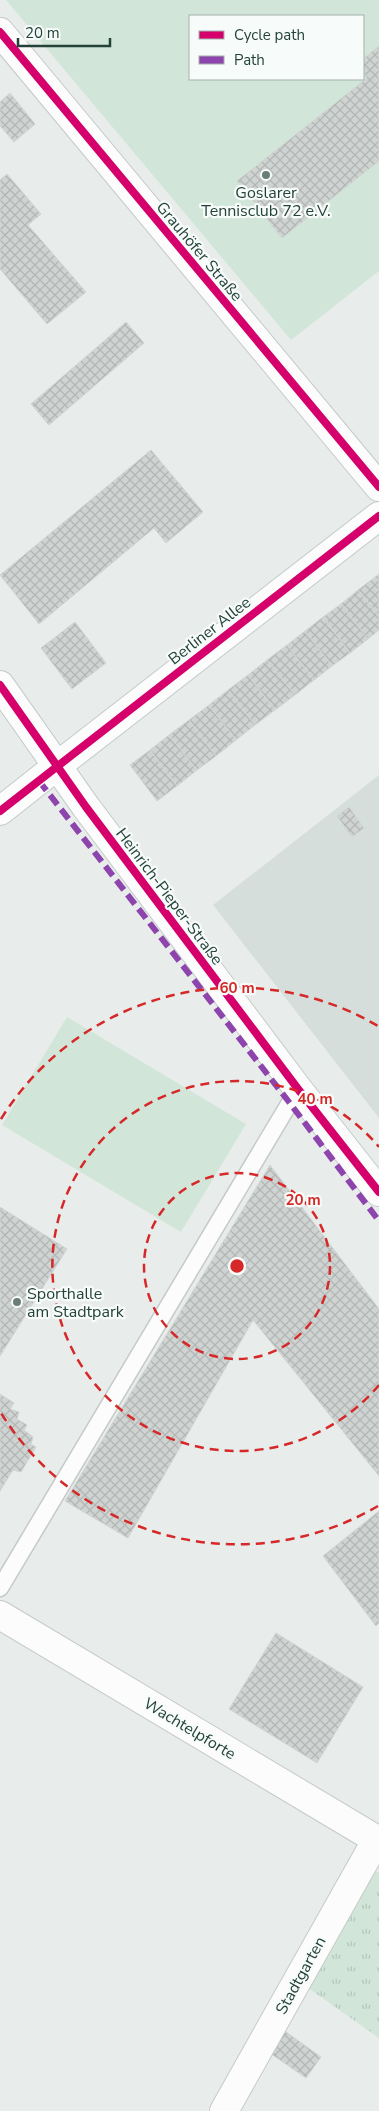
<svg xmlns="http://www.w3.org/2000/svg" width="379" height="2111" font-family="'Nunito Sans',sans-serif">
<defs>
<pattern id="park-tufts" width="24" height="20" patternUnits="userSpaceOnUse" patternTransform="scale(1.25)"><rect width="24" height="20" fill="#d1e6d8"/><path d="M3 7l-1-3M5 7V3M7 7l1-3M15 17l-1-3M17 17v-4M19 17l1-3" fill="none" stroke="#b3c6ba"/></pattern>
<pattern id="building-cross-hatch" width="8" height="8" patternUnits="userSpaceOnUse" patternTransform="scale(1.25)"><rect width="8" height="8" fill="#cfd4d2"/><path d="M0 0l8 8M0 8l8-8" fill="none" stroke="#b2b7b5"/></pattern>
</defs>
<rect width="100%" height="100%" fill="#e8edeb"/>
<path fill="#d6dedb" d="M 379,775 L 379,1118 L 213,905 Z"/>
<path fill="#d1e6d8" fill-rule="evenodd" d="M 6,0 L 379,0 L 379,271 L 291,340 ZM 190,16 L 363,16 L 363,79 L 190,79 Z
M 67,1017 L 246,1124 L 181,1232 L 2,1125 Z"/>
<path fill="url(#park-tufts)" d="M 374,1870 L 379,1873 L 379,2038 L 304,1985 Z"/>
<path fill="url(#building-cross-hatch)" stroke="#d1d6d4" d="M 379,46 L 379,161 L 282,238 L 237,181 L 367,78 L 363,72 L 363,59 Z
M 10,93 L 35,124 L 14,142 L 0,126 L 0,102 Z
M 7,174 L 41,214 L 28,225 L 86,292 L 47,324 L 0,269 L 0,180 Z
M 126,322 L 144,343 L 49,425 L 31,404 Z
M 151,450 L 203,512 L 166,543 L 154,528 L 39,624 L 0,575 Z
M 379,574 L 379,616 L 358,590 Z
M 358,590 L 379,616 L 379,630 L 368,639 L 341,604 Z
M 341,604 L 368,639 L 350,653 L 323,617 Z
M 323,617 L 350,653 L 332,666 L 305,631 Z
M 75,622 L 106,663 L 72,689 L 41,648 Z
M 305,631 L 332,666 L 314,680 L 287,645 Z
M 287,645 L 314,680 L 295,695 L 267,660 Z
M 267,660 L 295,695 L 275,710 L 248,675 Z
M 248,675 L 275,710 L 255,725 L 228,690 Z
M 228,690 L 255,725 L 236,740 L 209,705 Z
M 209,705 L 236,740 L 216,756 L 189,720 Z
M 189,720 L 216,756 L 197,770 L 169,735 Z
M 169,735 L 197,770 L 177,786 L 150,750 Z
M 150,750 L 177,786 L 157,801 L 130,765 Z
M 349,807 L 364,828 L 352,837 L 337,816 Z
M 270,1165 L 379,1309 L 379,1476 L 253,1320 L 128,1538 L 65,1501 Z
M 0,1207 L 67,1249 L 0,1356 Z
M 0,1394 L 14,1403 L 10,1409 L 19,1412 L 17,1419 L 27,1425 L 24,1430 L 33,1437 L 31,1444 L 36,1447 L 21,1472 L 13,1470 L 0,1491 Z
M 379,1511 L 379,1623 L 376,1626 L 323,1556 Z
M 276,1633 L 363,1687 L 317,1763 L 229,1709 Z
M 282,2029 L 321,2057 L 306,2078 L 267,2051 Z"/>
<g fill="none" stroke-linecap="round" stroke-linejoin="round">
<defs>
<path id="lane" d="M 0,1588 L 298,1089"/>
<path id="street" d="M 0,32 L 379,487
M 0,811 L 57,766
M 0,1615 L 379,1841
M 224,2111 L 377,1839"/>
<path id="secondary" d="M 0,685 L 86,807 L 298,1089 L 379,1192
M 57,766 L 379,516"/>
</defs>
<use href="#lane" stroke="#c5cac8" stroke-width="19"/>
<use href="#street" stroke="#c5cac8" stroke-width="30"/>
<use href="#secondary" stroke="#c3cbc8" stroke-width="30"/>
<use href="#lane" stroke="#fcfcfc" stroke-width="16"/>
<use href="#street" stroke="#fcfcfc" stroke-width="28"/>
<use href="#secondary" stroke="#fcfcfc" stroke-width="28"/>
<path stroke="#8e44ad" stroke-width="6" stroke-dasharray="12 6" stroke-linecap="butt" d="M 39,781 L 289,1102 L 379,1221"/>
<defs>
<path id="cycleway" d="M 0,32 L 379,487
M 0,685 L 86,807 L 298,1089 L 379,1192
M 0,811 L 379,516"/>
</defs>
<use href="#cycleway" stroke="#f7fbf9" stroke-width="11"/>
<use href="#cycleway" stroke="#d6006c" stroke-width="8"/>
</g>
<g fill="none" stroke="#d62828" stroke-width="2.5" stroke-dasharray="9 6">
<circle cx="237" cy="1266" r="93"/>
<path d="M379 1385A185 185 0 1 1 379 1147"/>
<path d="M378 1506A278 278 0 0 1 1 1413M1 1119A278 278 0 0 1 378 1026"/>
</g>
<g fill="#697e78" stroke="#f7fbf9" stroke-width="2">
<circle cx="266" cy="175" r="5"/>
<circle cx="17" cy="1302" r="5"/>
</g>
<g text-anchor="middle" stroke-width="4.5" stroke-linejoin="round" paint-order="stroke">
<g font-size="16" fill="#24423a" stroke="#f7fbf9">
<text x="266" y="198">Goslarer<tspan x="266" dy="18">Tennisclub 72 e.V.</tspan></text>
<text x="27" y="1299" text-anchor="start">Sporthalle<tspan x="27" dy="18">am Stadtpark</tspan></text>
</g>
<g font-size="16" fill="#24423a" stroke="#f7fbf9">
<text transform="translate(200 251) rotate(50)" y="6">Grauhöfer Straße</text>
<text transform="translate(209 630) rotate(-38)" y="6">Berliner Allee</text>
<text transform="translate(170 896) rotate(53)" y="6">Heinrich-Pieper-Straße</text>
<text transform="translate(190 1728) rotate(31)" y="6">Wachtelpforte</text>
<text transform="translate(300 1975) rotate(-61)" y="6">Stadtgarten</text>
</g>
</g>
<circle cx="237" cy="1266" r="8" fill="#d62828" stroke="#f7fbf9" stroke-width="2.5"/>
<g font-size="15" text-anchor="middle" font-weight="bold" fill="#d62828" stroke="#f7fbf9" stroke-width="4.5" stroke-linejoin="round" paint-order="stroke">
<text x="237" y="993">60 m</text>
<text x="315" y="1104">40 m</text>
<text x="303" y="1205">20 m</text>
</g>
<rect x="189" y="15" width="175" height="65" fill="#f7fbf9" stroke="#a3b1ad"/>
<rect x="199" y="31" width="25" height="8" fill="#d6006c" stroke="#a3b1ad"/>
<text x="234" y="40" font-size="15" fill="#24423a">Cycle path</text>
<rect x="199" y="56" width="25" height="8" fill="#8e44ad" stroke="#a3b1ad"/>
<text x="234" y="65" font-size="15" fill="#24423a">Path</text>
<path d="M18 38v8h92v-8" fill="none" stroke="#24423a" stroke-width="2.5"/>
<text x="25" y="38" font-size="15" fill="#24423a" stroke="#f7fbf9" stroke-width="4" paint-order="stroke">20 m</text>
</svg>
